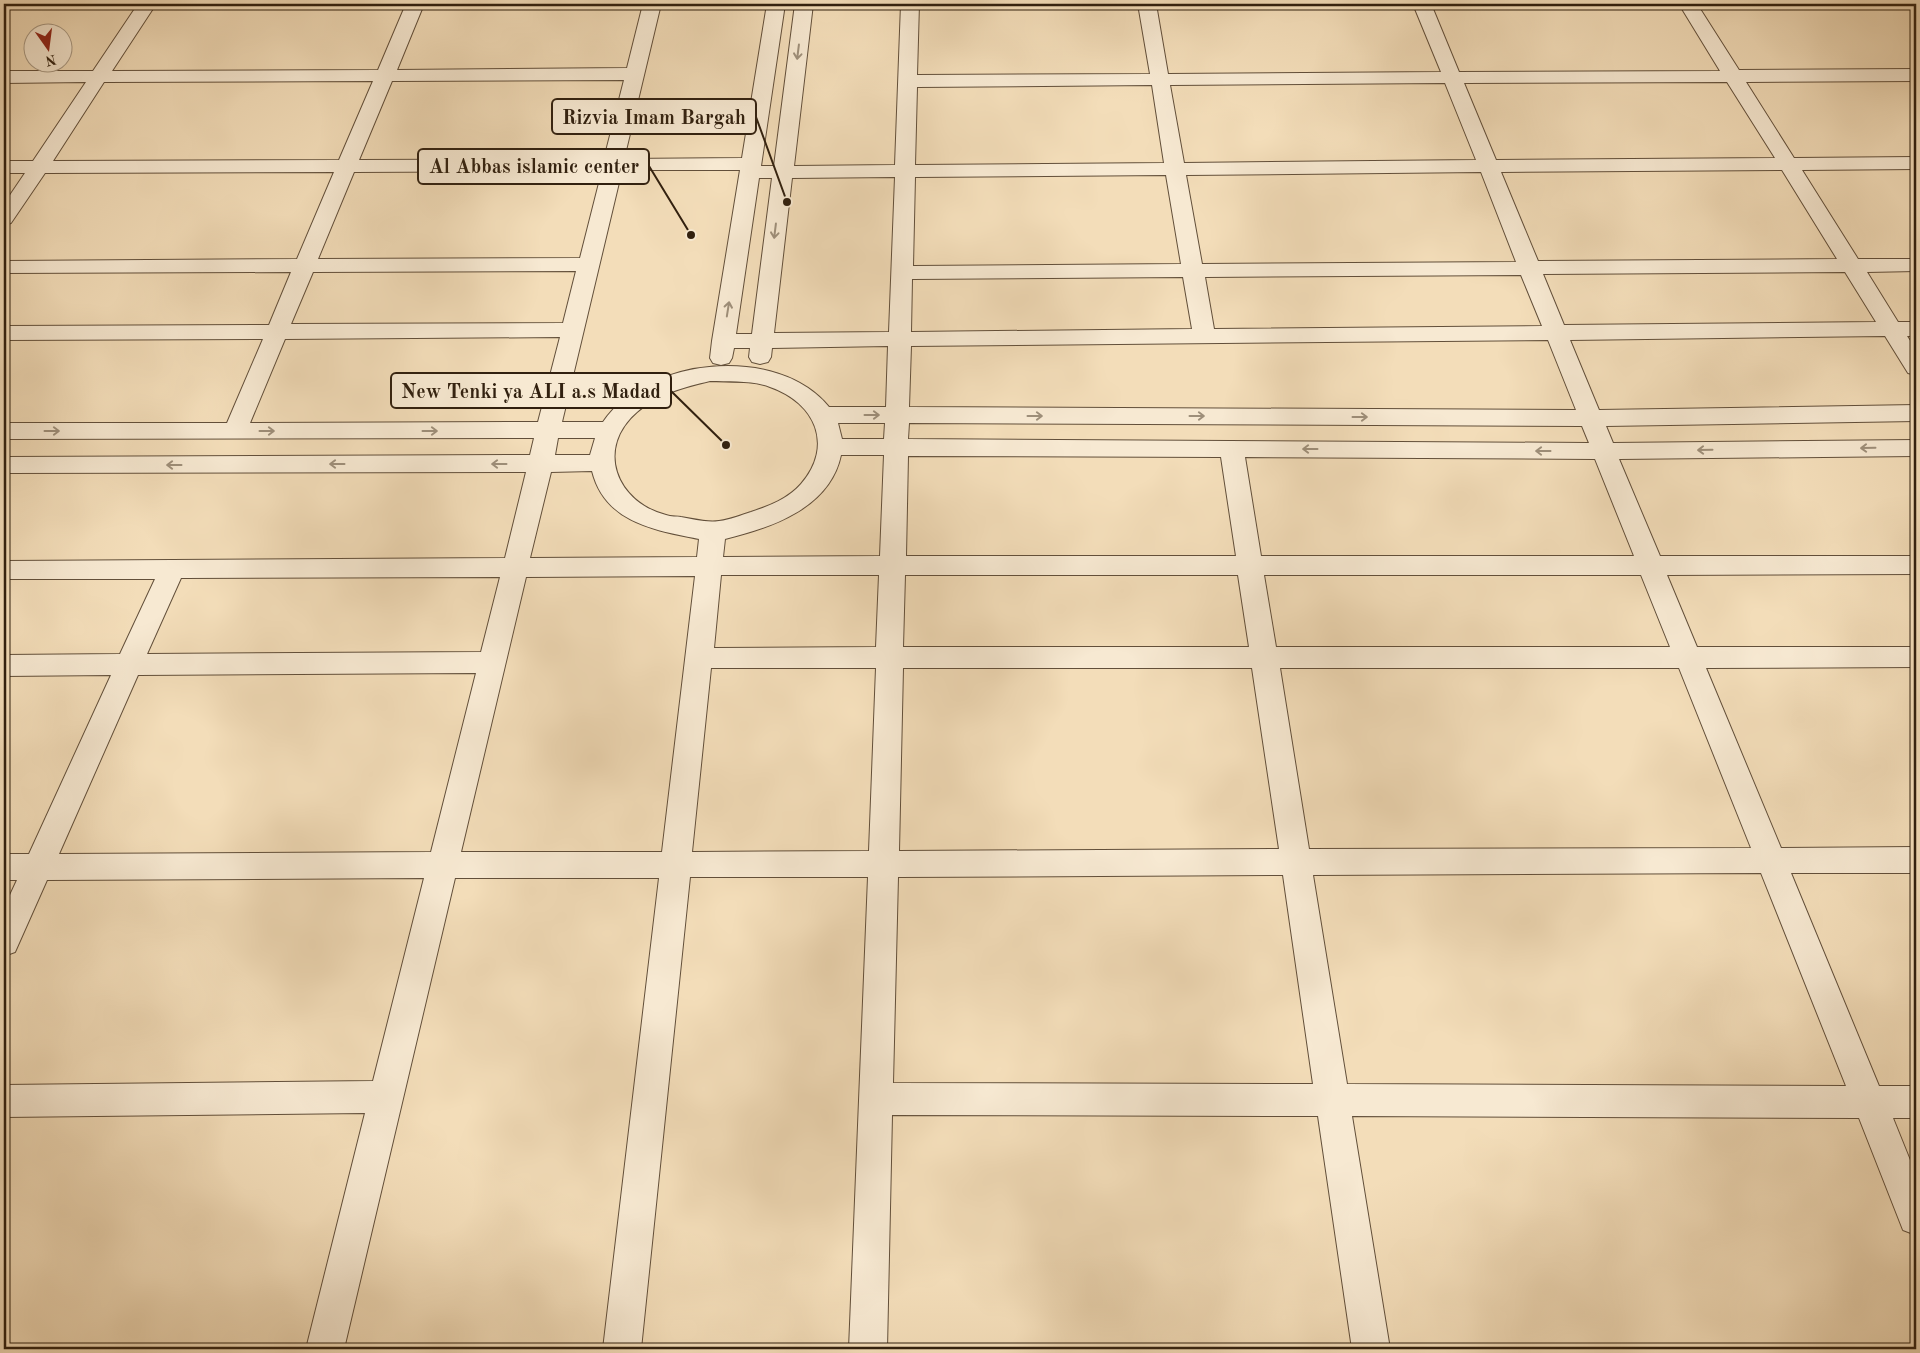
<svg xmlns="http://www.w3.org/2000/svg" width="1920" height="1353" font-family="'Old Standard TT',serif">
<rect width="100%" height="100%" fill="#f3ddb9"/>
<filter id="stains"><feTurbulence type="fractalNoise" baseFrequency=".004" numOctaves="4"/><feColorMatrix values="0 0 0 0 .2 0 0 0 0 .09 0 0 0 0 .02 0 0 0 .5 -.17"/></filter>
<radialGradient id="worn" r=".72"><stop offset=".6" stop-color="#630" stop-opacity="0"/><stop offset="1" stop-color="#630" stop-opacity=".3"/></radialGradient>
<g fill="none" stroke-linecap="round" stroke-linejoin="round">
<defs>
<path id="minor" d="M 138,4 L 156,4 L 112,71 L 378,70 L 406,4 L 424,4 L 397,70 L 627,68 L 643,4 L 661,4 L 624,159 L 742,158 L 767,4 L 785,4 L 761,166 L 774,166 L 795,4 L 813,4 L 794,166 L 895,165 L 901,4 L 919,4 L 917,75 L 1150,74 L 1138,4 L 1156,4 L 1168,74 L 1441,72 L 1413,4 L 1431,4 L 1459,72 L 1720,71 L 1679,4 L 1697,4 L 1739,70 L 1916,69 L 1916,81 L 1746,82 L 1794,158 L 1916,157 L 1916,169 L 1802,170 L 1858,259 L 1916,259 L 1916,271 L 1867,272 L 1898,322 L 1916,322 L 1916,336 L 1907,336 L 1916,350 L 1916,375 L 1908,373 L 1885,336 L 1570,340 L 1599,410 L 1916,405 L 1916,421 L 1606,426 L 1613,443 L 1916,440 L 1916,456 L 1619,459 L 1660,556 L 1916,556 L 1916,574 L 1667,575 L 1697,647 L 1916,647 L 1916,667 L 1706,668 L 1781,848 L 1916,847 L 1916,873 L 1791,873 L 1879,1086 L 1916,1086 L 1916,1118 L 1893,1118 L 1916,1175 L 1916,1235 L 1903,1230 L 1859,1118 L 1352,1116 L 1390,1349 L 1352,1349 L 1318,1116 L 892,1115 L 887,1349 L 849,1349 L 868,877 L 690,877 L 641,1349 L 603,1349 L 659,878 L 455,878 L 344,1349 L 306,1349 L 365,1113 L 4,1117 L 4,1085 L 373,1081 L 424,878 L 47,880 L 15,952 L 4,956 L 4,908 L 17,880 L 4,880 L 4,854 L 29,854 L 111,675 L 4,676 L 4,655 L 120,654 L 155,579 L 4,579 L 4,561 L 505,558 L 526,472 L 4,473 L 4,457 L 530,455 L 534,438 L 4,439 L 4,423 L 227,423 L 263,339 L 4,340 L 4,326 L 269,325 L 291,272 L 4,273 L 4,261 L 297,259 L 334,172 L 45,173 L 11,223 L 4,225 L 4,204 L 25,173 L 4,173 L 4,161 L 33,161 L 86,82 L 4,83 L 4,71 L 93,71 ZM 624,80 L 604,159 L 359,160 L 392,81 ZM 373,81 L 339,160 L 53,161 L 104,82 ZM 1727,82 L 1775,158 L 1496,160 L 1464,83 ZM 1445,83 L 1476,160 L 1184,163 L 1170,85 ZM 1152,85 L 1164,163 L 915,165 L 917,87 ZM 622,170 L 740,170 L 712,341 L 710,358 L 713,363 L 721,365 L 729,363 L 732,358 L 734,348 L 750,348 L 749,357 L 752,362 L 760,364 L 768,362 L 771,357 L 772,348 L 888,346 L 886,407 L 829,407 C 778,344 647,357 603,422 L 562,422 ZM 1782,170 L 1837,259 L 1538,261 L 1501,172 ZM 602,171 L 580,258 L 318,259 L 354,172 ZM 1481,172 L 1516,262 L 1202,264 L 1186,175 ZM 1166,175 L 1181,264 L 913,266 L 915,177 ZM 895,177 L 889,332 L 774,333 L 792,178 ZM 759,178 L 772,178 L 752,334 L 736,334 ZM 576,271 L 563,323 L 291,324 L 313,272 ZM 1845,272 L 1876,322 L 1564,325 L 1543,274 ZM 1521,275 L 1542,326 L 1214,329 L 1205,277 ZM 1183,277 L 1192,329 L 911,332 L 912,279 ZM 560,337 L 538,422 L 250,423 L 285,339 ZM 1548,340 L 1576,410 L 909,407 L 911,346 ZM 710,381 C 729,382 752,380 770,387 C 816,403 834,446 801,484 C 788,499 769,506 751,512 C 741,515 730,520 719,521 C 706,523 694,519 681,517 C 677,516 671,517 666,515 C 616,502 595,448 637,412 C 657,394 685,387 710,381 ZM 838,423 L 885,423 L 884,439 L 842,439 ZM 909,423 L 1582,426 L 1589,443 L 908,439 ZM 558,438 L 595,438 L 590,455 L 555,455 ZM 841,455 L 884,455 L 880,556 L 723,557 L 725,539 C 771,528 830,508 841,455 ZM 908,456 L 1221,457 L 1236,556 L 906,556 ZM 1245,457 L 1595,459 L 1634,556 L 1261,556 ZM 592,471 C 605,523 655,530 699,539 L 697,557 L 530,558 L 551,472 ZM 721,575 L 879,575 L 876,647 L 714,648 ZM 905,575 L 1238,575 L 1249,647 L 903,647 ZM 1264,575 L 1641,575 L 1670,647 L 1276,647 ZM 695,576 L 662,852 L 461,852 L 526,577 ZM 500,577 L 481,652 L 147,654 L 181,578 ZM 711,668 L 876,668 L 869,851 L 692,852 ZM 903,668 L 1252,668 L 1279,849 L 899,851 ZM 1280,668 L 1679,668 L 1751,848 L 1309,849 ZM 476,673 L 431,852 L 59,854 L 138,675 ZM 1761,873 L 1846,1086 L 1347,1084 L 1313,875 ZM 1283,875 L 1313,1084 L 893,1083 L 898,877 Z"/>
</defs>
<use href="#minor" stroke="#624f3a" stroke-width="2"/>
<use href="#minor" fill="#f7e9d2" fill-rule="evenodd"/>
</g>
<defs><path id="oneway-shaft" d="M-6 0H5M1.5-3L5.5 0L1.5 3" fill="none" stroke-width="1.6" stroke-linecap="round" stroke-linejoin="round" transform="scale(1.25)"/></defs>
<g stroke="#9e8f7a">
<use href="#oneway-shaft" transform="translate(798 52) rotate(97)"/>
<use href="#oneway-shaft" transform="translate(775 231) rotate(97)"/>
<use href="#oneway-shaft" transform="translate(728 309) rotate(-81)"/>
<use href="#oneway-shaft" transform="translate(872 415)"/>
<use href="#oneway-shaft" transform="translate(1035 416)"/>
<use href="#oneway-shaft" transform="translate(1197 416)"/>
<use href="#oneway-shaft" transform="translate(1360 417)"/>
<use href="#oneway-shaft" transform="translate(52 431)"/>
<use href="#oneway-shaft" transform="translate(267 431)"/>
<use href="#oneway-shaft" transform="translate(430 431)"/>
<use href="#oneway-shaft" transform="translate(1868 448) rotate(179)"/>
<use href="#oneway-shaft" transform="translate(1310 449) rotate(-180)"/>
<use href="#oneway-shaft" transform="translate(1705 450) rotate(179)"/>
<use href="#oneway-shaft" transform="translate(1543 451) rotate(-180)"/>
<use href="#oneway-shaft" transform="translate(337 464) rotate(180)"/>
<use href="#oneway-shaft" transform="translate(499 464) rotate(180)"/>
<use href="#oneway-shaft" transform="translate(174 465) rotate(180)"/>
</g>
<path fill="none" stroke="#31200f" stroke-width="2" d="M787 202L756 117M691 235L649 166M726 445L671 391"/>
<g fill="#31200f" stroke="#f7e9d2" stroke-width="2">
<circle cx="787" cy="202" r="5"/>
<circle cx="691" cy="235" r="5"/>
<circle cx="726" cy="445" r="5"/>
</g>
<g fill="#f7e9d2" stroke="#31200f" stroke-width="2">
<rect x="552" y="99" width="204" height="35" rx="5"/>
<rect x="418" y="149" width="231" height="35" rx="5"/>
<rect x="391" y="373" width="280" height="35" rx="5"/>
</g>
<g font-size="20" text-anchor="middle" font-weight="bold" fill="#31200f">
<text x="654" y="124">Rizvia Imam Bargah</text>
<text x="534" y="173">Al Abbas islamic center</text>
<text x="531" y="398">New Tenki ya ALI a.s Madad</text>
</g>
<rect width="1920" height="1353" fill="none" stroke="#f3ddb9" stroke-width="20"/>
<rect x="5" y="5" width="1910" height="1343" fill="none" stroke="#31200f" stroke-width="2.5"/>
<rect x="10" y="10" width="1900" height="1333" fill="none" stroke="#31200f"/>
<g transform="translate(48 48) rotate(166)"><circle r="24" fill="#f7e9d2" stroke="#a89984"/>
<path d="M0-4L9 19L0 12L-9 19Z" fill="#8f2418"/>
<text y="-8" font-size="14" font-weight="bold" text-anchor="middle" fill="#31200f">N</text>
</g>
<rect width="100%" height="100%" filter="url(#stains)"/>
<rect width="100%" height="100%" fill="url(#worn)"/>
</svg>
